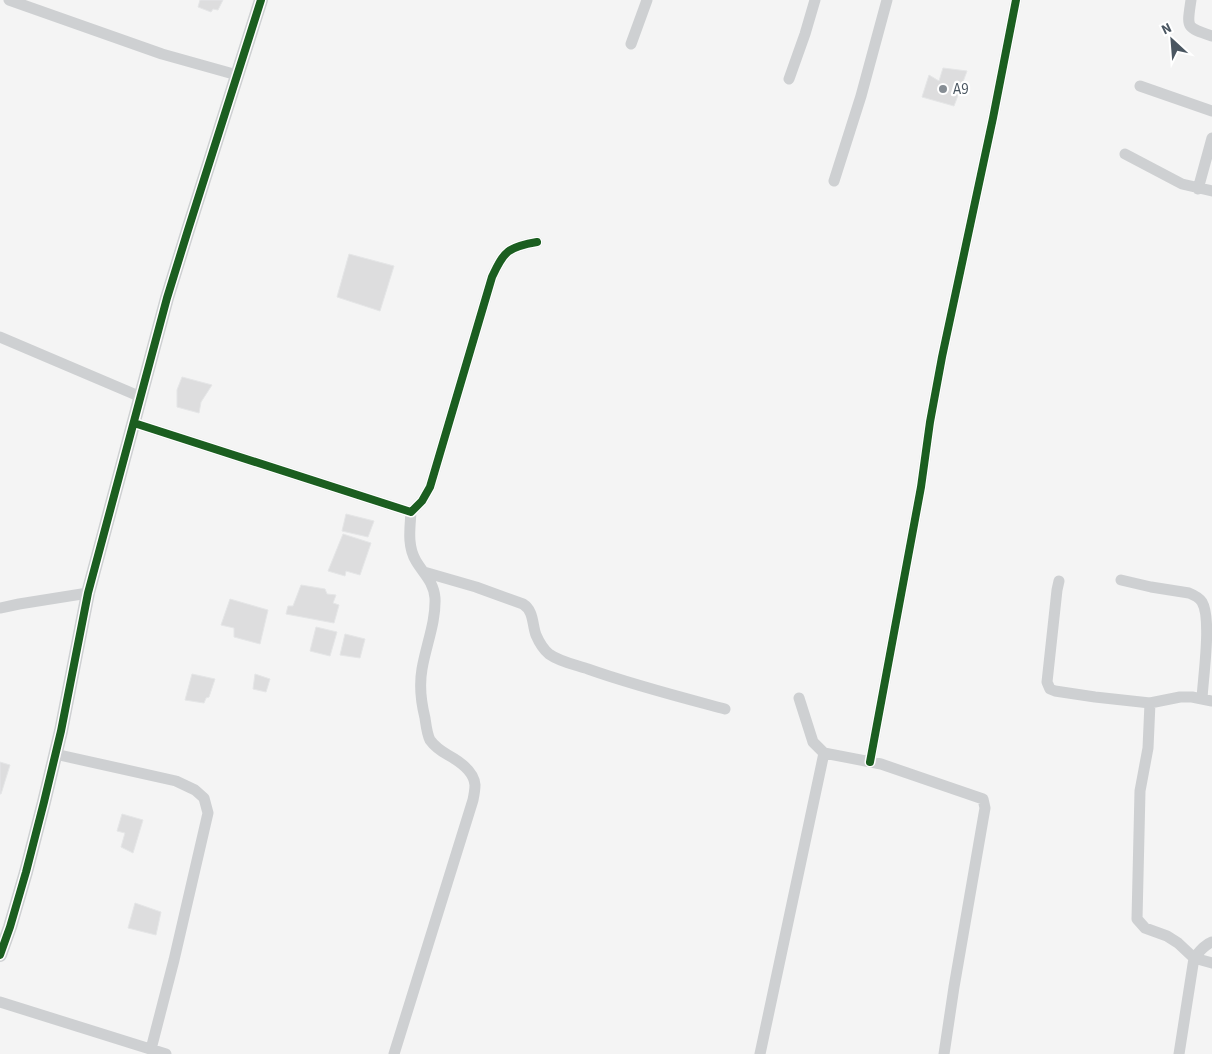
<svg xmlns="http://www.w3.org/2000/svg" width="1212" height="1054" font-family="'Source Sans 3',sans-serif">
<rect width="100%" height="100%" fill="#f4f4f4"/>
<path fill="#ddddde" stroke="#e5e6e7" d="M 200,0 L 223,0 L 218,10 L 213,9 L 211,12 L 198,7 Z
M 943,68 L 967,71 L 954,106 L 922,97 L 929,75 L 939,81 Z
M 349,254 L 394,266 L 380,311 L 337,297 Z
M 182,377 L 212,385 L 201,402 L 199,413 L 177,407 L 177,390 Z
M 346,514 L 374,521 L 368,537 L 342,531 Z
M 343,534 L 371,543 L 360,575 L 346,571 L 345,576 L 328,571 Z
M 301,585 L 325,589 L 327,594 L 336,595 L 333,603 L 339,605 L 334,623 L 286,614 L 288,606 L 293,606 Z
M 230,599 L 268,610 L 260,644 L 234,637 L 234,628 L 221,625 Z
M 316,627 L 337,632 L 330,656 L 310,651 Z
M 345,634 L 365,639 L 360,658 L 340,655 Z
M 192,674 L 215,679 L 209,697 L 206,698 L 204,703 L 185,700 Z
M 255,674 L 270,679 L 266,692 L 253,689 Z
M 0,762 L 10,765 L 1,794 L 0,794 Z
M 122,814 L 143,820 L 133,853 L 121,847 L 125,833 L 117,831 Z
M 135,903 L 161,912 L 156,935 L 128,928 Z"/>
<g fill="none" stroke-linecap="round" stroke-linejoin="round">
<path stroke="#ced0d2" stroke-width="11" d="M 9,0 L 162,54 L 237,75
M 1191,0 C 1187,28 1185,27 1212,36
M 631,44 L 647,0
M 789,79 L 805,34 L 815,0
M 1140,86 L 1212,111
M 1125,154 L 1182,184 L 1212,191
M 834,181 L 861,96 L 887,0
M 1198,189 L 1212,138
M 0,337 L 141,397
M 134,423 L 411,512 L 422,501 L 430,487 L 492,277 C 504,251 508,247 537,242
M 424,572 L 476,587 L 523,604 C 534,611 532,624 536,635 C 539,642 543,649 549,654 C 560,662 576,665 588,669 C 633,685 680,697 725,709
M 1121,580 L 1151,587 L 1189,593 C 1194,595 1199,597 1202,602 C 1212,619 1203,677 1202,699
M 1059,581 L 1057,590 L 1047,682 L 1050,689 L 1055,691 L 1095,697 L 1150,703 L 1180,697 L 1192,697 L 1212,701
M 0,608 L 19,604 L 88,593
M 799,698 L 813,742 L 824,753 L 881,764 L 983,799 L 985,808 L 954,987 L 944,1054
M 1150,703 L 1148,748 L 1140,791 L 1137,919 L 1145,928 L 1167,936 L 1178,943 L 1194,958 L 1212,963
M 55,754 L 176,781 L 195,790 L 204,798 L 208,813 L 174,960 L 151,1049
M 870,762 L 921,487 L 930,422 L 942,357 L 993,118 L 1016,0
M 0,1002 L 166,1054
M 394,1054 L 473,800 C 474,795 475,790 475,785 C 474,771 459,761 448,755 C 441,751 435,747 430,740 C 427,734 426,725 425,718 C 421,702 419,686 422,669 C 426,645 436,622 435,598 C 434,582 423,573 416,561 C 407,546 410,528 411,512
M 760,1054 L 824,753
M 1179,1054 L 1194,958 C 1200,951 1204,945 1212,942"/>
<path stroke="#ced0d2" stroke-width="14" d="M 0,955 L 10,927 L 26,872 L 44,802 L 61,731 L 88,593 L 167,298 L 188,230 L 261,0"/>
<defs>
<path id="cycleway" d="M 134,423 L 411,512 L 422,501 L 430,487 L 492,277 C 504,251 508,247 537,242
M 870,762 L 921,487 L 930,422 L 942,357 L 993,118 L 1016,0
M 0,955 L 10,927 L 26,872 L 44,802 L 61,731 L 88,593 L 167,298 L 188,230 L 261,0"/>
</defs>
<use href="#cycleway" stroke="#fff" stroke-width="11"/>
<use href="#cycleway" stroke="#1b5e20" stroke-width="8"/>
</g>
<circle fill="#868d94" stroke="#fff" stroke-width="2" cx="943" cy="89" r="5"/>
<g text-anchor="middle" stroke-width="4.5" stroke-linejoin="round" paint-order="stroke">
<g font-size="15" fill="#4a5661" stroke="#fff" text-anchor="start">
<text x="953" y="94">A9</text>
</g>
</g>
<g transform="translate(1172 40) rotate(334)" stroke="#ffffff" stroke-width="4" paint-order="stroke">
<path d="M0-4L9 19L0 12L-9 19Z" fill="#4a5661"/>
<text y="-8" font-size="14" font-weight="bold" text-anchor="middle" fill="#4a5661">N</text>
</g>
</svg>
